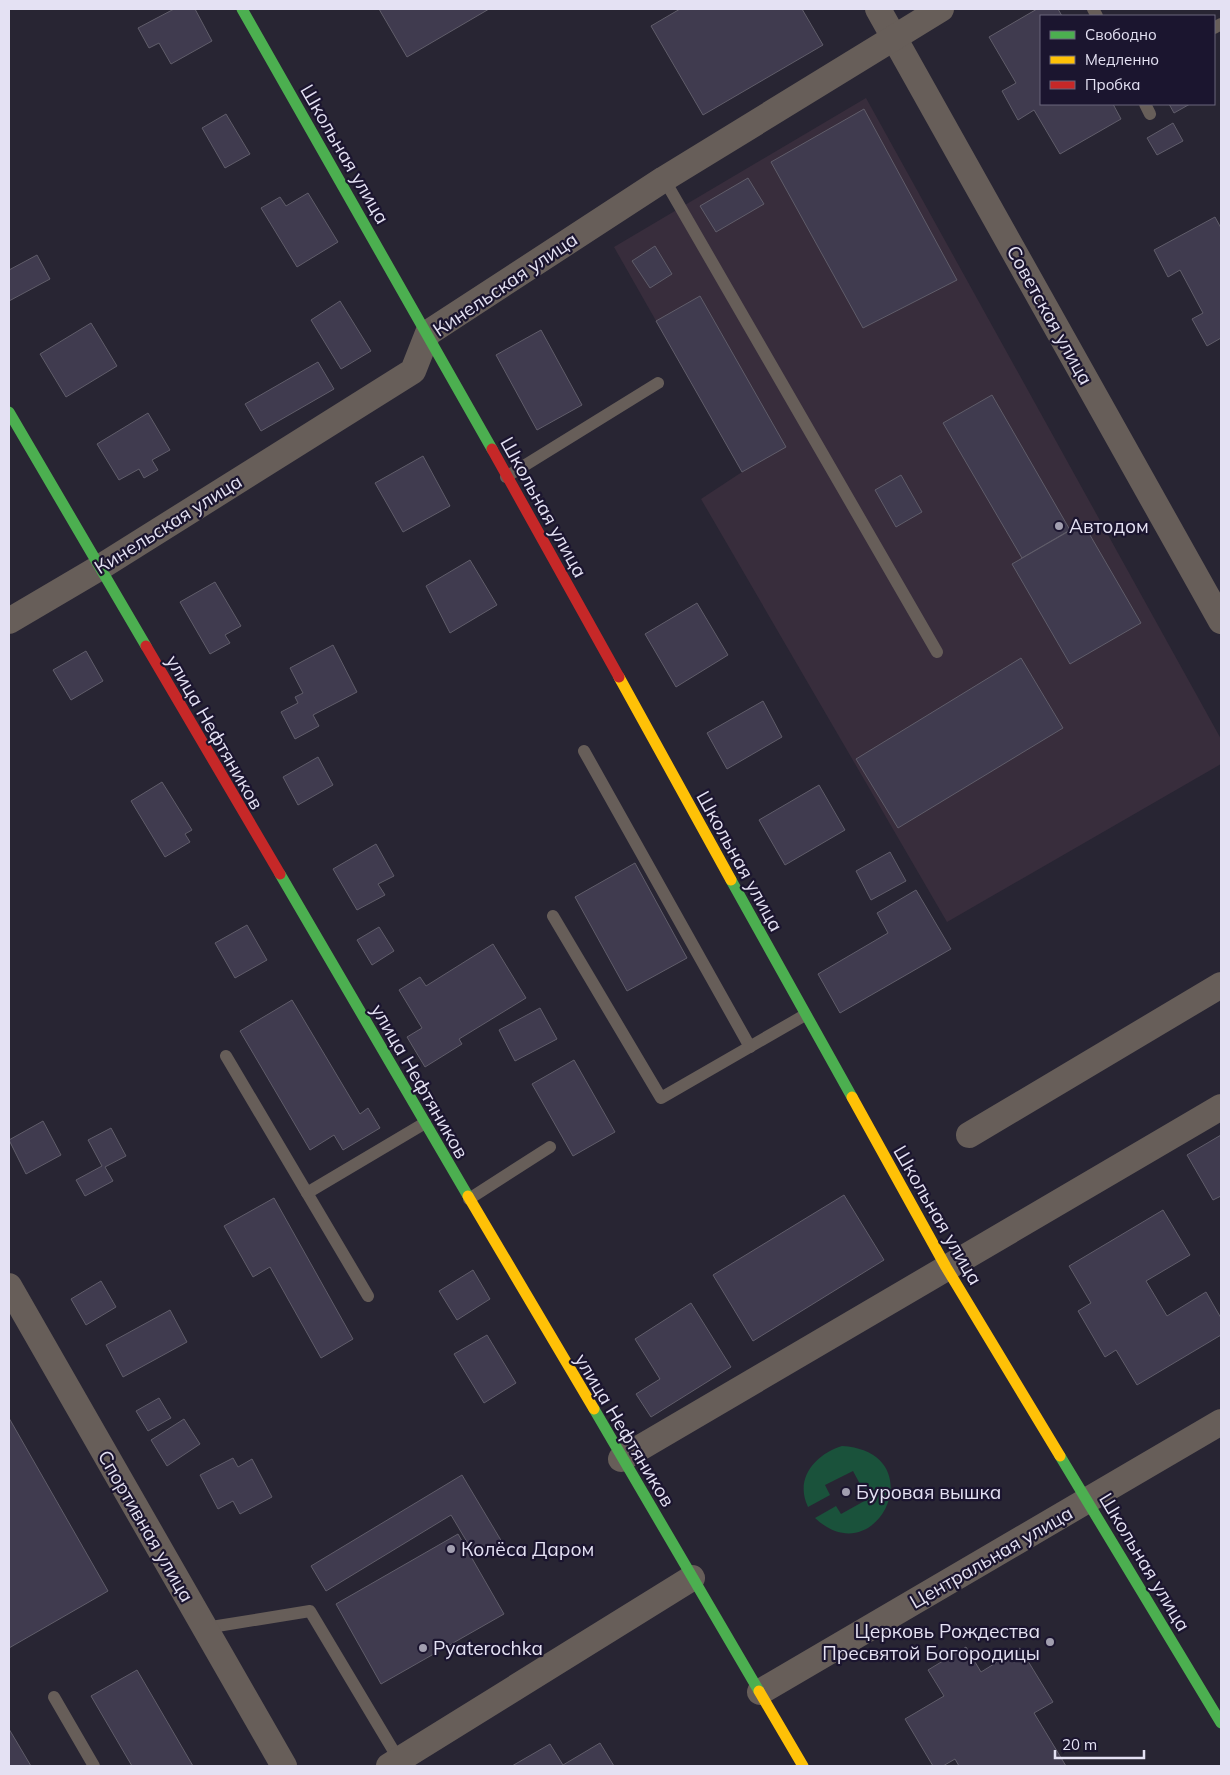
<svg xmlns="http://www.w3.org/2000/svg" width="1230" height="1775" font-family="Mulish,sans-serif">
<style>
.commercial{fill:#382d3c}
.green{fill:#1a523b}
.building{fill:#403b4f;stroke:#605d6a}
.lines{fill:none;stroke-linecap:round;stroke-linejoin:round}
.lane{stroke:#675e59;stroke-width:12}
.street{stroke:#675e59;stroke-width:26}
.fast{stroke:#4caf50;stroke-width:11}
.slow{stroke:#ffc107;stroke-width:11}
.jam{stroke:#c62828;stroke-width:11}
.poi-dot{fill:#a29fb0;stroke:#1b152f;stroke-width:2}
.labels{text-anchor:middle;stroke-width:4.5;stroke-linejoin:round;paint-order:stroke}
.street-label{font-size:19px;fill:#e4e1f3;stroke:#1b152f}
.poi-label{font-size:19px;fill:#e4e1f3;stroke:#1b152f;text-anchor:start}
</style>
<rect width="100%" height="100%" fill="#282533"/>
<path class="commercial" d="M866 98 1221 739V764L947 922 701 499 742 472 614 247Z"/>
<path class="green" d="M842 1446C935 1452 877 1576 815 1518L836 1506 841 1514 868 1499 853 1471 825 1485 830 1495 808 1507C794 1478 816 1454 842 1446Z"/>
<g class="building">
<path d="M174 9H195L212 41 171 64 159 43 149 48 138 28Z"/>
<path d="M379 9H489L407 57Z"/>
<path d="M680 9H802L823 45 703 115 651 26Z"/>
<path d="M1037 9H1058L1062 16H1041V104H1113L1121 119 1060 154 1034 110 1018 120 1002 91 1016 83 989 37Z"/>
<path d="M1169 104H1190L1174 113Z"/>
<path d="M864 109 957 280 863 328 771 162Z"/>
<path d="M226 114 250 154 225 168 202 128Z"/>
<path d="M1173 123 1183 141 1157 155 1147 138Z"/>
<path d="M748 178 764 204 716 232 700 206Z"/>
<path d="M308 193 338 242 297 267 261 208 280 197 286 206Z"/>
<path d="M1215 217 1221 228V338L1207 346 1192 319 1203 313 1180 270 1168 277 1154 250Z"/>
<path d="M655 246 672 274 650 288 632 261Z"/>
<path d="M37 255 50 279 9 301V270Z"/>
<path d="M700 296 786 447 742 472 656 321Z"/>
<path d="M340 301 371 351 341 369 311 320Z"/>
<path d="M91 323 117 366 66 397 40 354Z"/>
<path d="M541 330 582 405 537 430 496 355Z"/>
<path d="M318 362 334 389 261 431 245 404Z"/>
<path d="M992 395 1070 530 1022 558 943 423Z"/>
<path d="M148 413 170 450 152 460 158 470 144 478 139 469 119 480 97 444Z"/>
<path d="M423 456 450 506 403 532 375 483Z"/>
<path d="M901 475 922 512 896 527 875 490Z"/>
<path d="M1083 523 1141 623 1070 664 1012 564Z"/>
<path d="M470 560 497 605 450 633 426 586Z"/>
<path d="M215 582 241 626 225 635 230 643 210 654 180 602Z"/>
<path d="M697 603 728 655 676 687 645 634Z"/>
<path d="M333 645 357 692 313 715 319 726 295 739 281 712 298 703 295 697 303 693 290 668Z"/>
<path d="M86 651 103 681 71 700 53 670Z"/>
<path d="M1021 658 1063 728 898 828 856 759Z"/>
<path d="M763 701 782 737 727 769 707 733Z"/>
<path d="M318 757 333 785 298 805 283 777Z"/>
<path d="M162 782 192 830 185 834 190 842 165 857 131 801Z"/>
<path d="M819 785 845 830 785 865 759 820Z"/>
<path d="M376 844 394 876 378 884 385 895 357 910 333 869Z"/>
<path d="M890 852 906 881 871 900 856 871Z"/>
<path d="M635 863 687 958 627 991 575 897Z"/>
<path d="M916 890 951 949 840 1013 818 974 888 933 877 913Z"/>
<path d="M247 925 267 960 235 978 215 943Z"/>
<path d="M379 927 394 951 372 965 357 940Z"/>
<path d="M493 944 526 998 459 1039 462 1044 425 1067 407 1037 422 1028 399 990 420 977 426 986Z"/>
<path d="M292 1000 360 1114 368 1108 380 1128 343 1150 334 1135 310 1150 240 1031Z"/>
<path d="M540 1008 557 1039 515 1061 499 1030Z"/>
<path d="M574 1060 615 1132 573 1156 532 1084Z"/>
<path d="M43 1121 61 1155 26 1174 9 1140Z"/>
<path d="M111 1128 126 1156 105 1167 113 1181 85 1196 76 1180 102 1166 88 1140Z"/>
<path d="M1221 1135V1196L1213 1200 1187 1155Z"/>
<path d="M844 1195 884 1260 753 1341 713 1275Z"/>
<path d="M274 1198 353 1339 321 1358 270 1267 253 1277 224 1226Z"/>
<path d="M1163 1210 1190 1255 1146 1281 1167 1316 1206 1292 1221 1318V1335L1137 1385 1116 1350 1105 1357 1078 1311 1091 1303 1069 1266Z"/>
<path d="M473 1270 490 1299 457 1320 439 1291Z"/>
<path d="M101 1281 116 1307 86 1325 71 1299Z"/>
<path d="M691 1303 731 1367 651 1417 636 1394 660 1379 635 1339Z"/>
<path d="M170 1310 187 1342 123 1377 106 1345Z"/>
<path d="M487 1335 516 1383 484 1403 454 1354Z"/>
<path d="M159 1398 171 1418 148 1431 136 1411Z"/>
<path d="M9 1418 108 1591 9 1648Z"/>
<path d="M184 1419 200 1444 167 1466 151 1440Z"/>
<path d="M233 1458 238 1467 252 1459 272 1497 240 1514 233 1501 218 1509 200 1475Z"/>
<path d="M462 1475 502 1542 476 1557 451 1515 326 1591 311 1566Z"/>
<path d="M458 1534 504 1614 381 1684 336 1604Z"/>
<path d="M966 1647 981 1672 1020 1648 1053 1702 1034 1713 1066 1766H959L955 1759 943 1766H933L905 1719 944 1696 928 1670Z"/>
<path d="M137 1670 193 1766H132L91 1696Z"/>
<path d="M9 1729 31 1766H9Z"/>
<path d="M600 1743 614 1766H512L550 1744 563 1765Z"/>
</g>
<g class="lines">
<g class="lane">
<path d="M1093 9 1097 16"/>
<path d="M1214 28 1221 24"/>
<path d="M1145 104 1150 114"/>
<path d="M664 179 937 652"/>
<path d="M506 477 658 383"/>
<path d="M584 751 750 1047"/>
<path d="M553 916 661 1098 805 1015"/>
<path d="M226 1056 368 1296"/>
<path d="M307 1193 425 1123"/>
<path d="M469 1199 550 1147"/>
<path d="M205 1628 310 1611 399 1760"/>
<path d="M54 1697 94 1766"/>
</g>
<g class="street">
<path d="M878 9 1221 621"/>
<path d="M9 621 99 568 413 371 428 333 664 179 941 9"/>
<path d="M969 1135 1221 985"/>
<path d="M9 1286 284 1766"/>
<path d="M621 1459 1221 1107"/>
<path d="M760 1692 1221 1422"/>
<path d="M389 1766 692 1578"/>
</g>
<g class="fast">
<path d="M242 9 492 449"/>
<path d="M9 412 146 646"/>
<path d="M280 874 468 1196"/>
<path d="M731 880 852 1097"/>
<path d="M594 1409 759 1691"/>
<path d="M1060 1456 1221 1723"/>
</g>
<g class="slow">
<path d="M619 677 731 880"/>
<path d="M852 1097 946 1267 1060 1456"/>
<path d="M468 1196 594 1409"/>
<path d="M759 1691 803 1766"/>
</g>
<g class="jam">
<path d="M492 449 619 677"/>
<path d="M146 646 280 874"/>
</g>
</g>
<g class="poi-dot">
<circle cx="1059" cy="526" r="5"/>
<circle cx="846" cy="1492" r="5"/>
<circle cx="451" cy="1549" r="5"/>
<circle cx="1050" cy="1642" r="5"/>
<circle cx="423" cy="1648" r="5"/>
</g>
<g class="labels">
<g class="street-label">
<text transform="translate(345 154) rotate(60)" y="7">Школьная улица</text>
<text transform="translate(505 284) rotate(-34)" y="7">Кинельская улица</text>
<text transform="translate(1050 315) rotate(61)" y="7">Советская улица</text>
<text transform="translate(544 507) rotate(61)" y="7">Школьная улица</text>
<text transform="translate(168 524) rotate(-32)" y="7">Кинельская улица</text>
<text transform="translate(215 732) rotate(60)" y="7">улица Нефтяников</text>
<text transform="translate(740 861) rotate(61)" y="7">Школьная улица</text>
<text transform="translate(420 1081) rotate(60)" y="7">улица Нефтяников</text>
<text transform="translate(938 1215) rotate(60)" y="7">Школьная улица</text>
<text transform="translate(625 1430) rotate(59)" y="7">улица Нефтяников</text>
<text transform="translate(146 1526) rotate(60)" y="7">Спортивная улица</text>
<text transform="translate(991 1557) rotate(-30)" y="7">Центральная улица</text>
<text transform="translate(1145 1562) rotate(59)" y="7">Школьная улица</text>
</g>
<g class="poi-label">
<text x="1069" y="533">Автодом</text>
<text x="856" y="1499">Буровая вышка</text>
<text x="461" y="1556">Колёса Даром</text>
<text x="1040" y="1638" text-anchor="end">Церковь Рождества<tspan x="1040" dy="22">Пресвятой Богородицы</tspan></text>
<text x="433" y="1655">Pyaterochka</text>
</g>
</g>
<rect width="1230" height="1775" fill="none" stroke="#e4e1f3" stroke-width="20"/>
<rect x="1040" y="15" width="175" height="90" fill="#1b152f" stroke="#6b677d"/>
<rect x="1050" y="31" width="25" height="8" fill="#4caf50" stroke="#6b677d"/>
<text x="1085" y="40" font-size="15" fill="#e4e1f3">Свободно</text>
<rect x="1050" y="56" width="25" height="8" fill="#ffc107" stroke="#6b677d"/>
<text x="1085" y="65" font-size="15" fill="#e4e1f3">Медленно</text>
<rect x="1050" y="81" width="25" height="8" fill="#c62828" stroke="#6b677d"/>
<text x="1085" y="90" font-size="15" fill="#e4e1f3">Пробка</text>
<path d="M1055 1750v8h89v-8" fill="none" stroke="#e4e1f3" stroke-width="2.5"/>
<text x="1062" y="1750" font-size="15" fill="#e4e1f3" stroke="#1b152f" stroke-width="4" paint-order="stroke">20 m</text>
</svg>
